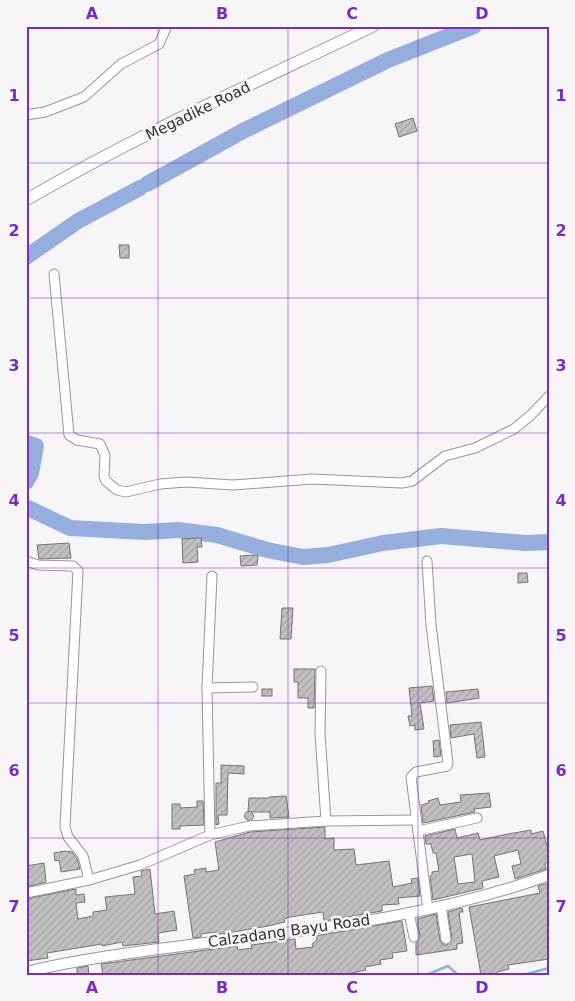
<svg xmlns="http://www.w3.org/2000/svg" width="575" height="1001" font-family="'DejaVu Sans',sans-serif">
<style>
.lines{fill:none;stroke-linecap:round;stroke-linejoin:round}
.stream{stroke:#95aede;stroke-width:2.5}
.river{stroke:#95aede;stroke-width:16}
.building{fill:url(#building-hatch);stroke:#767376;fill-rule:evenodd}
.minor-casing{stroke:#989598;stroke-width:11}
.tertiary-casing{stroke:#989598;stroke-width:12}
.secondary-casing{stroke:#989598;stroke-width:13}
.minor{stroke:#fff;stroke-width:9}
.tertiary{stroke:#fff;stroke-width:10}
.secondary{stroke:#fff;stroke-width:11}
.grid{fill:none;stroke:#7b2cbf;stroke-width:1;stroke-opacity:0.55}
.labels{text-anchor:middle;stroke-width:5;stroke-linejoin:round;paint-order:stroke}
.street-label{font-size:15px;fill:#313031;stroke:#f8f5f9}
.neatline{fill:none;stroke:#7b2cbf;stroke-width:2}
.grid-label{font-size:16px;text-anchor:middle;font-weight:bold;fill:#7b2cbf}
</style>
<defs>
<pattern id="building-hatch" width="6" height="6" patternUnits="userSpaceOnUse" patternTransform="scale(1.25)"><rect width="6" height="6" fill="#c2bfc2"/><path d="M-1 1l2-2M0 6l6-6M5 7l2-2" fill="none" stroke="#a7a4a7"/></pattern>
</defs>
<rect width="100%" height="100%" fill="#f8f5f9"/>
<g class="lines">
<g class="stream">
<path d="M426 975 448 966 458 975"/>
<path d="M523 975 549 968"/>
</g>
<g class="river">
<path d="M147 184 243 131 388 60 474 26"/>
<path d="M26 257 78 221 140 188"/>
<path d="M26 443 36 446 31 473 26 482"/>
<path d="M26 507 70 528 145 532 178 530 217 535 267 550 303 557 328 555 383 543 441 536 525 543 549 542"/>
</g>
</g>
<g class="building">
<path d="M413 118 417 131 399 137 395 124Z"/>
<path d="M119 245H129V258H120Z"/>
<path d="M201 538 202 547H197L198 562 183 563 182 539Z"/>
<path d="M69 543 71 558 39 559 37 545Z"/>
<path d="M254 555 258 556 257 565 241 566 240 556Z"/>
<path d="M518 573H527L528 582 518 583Z"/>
<path d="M282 608H293L291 639H280Z"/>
<path d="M294 669H315L314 708H308V698H298V682H294Z"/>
<path d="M432 686 434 701 420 703 424 729 415 730V725L410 726 408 716H412L409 688Z"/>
<rect x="262" y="689" width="10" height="7"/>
<path d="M478 689 479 698 447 703 446 692Z"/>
<path d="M481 722 485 757 477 758 474 734 451 738 450 725Z"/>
<path d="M439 740 441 756 434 757 433 741Z"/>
<path d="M221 765 244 766V774L228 773 227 815H218L219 824 216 825V783H221Z"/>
<path d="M489 793 491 807 474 809 475 812 423 823 421 805 429 803 428 801 438 798 440 805 461 802 460 795Z"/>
<path d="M286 796 289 817 270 818V812H248L249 798H269V797Z"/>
<path d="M197 801H203L204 825 180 826V829H172V804H180V808L197 807Z"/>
<circle cx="249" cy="816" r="4.5"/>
<path d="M325 827V839L334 838V850L354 849 356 865 389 861 393 887 412 883 411 879 418 878 420 896 398 898 399 904 382 905V911L370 913 324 921 323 912 290 917 284 919 285 922 268 926 215 935V932L201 934V937L193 938 184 876 195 874 194 870 206 868V872L219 870 215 842 250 832Z"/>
<path d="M455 829 457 838 478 833 480 840 508 834 531 830V834L543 831 547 846H549V862L545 863 546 869 515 879 512 866 521 864 518 850 494 856 499 877 482 881 483 888 433 900 430 876 432 875V872L439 871 436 853H433L431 844H426L425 836ZM472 854 475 882 458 884 454 857Z"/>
<path d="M65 851 72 852 77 859 80 869 61 872 59 860 55 861 54 853Z"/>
<path d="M44 863 46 882 26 887V866Z"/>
<path d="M150 869 155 914 174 911 177 930 158 933 159 942 123 946 122 942 102 946V944L47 953 48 958 26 961V899L76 889V895L84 894 85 902 76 903 78 919 93 916V912L107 910 105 897 135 894 133 877 142 876 141 871Z"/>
<path d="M549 883V959L508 965 509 969 497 972V975H481L469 907 540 893 538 886Z"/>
<path d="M462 908 463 912H459L463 943 457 944V949L416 955V943L420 936 417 919 436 914 440 940 443 945H447L452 939 448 912Z"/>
<path d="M402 921 407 951 392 953 393 958 380 960 381 964 365 967 366 970 343 975H333L332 973 321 975H103L101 964 237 946 238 950 252 948 251 945 295 939 296 949 313 947 312 944 317 940 316 936Z"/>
<path d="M88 966 89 975H77V968Z"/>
</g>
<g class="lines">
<defs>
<g id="minor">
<path d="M26 115 45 112 84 97 121 64 159 44 167 26"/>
<path d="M54 274 69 435 77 440 100 444 105 455 104 476 106 481 117 490 126 492 160 484 186 482 233 485 312 479 402 483 412 481 445 456 475 448 514 429 531 415 549 396"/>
<path d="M26 561 38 565 73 566 78 571 65 827 68 837 83 856 89 880"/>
<path d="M427 561 431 625 448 763 447 766 416 772 411 777 428 910"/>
<path d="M321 671 320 734 326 821"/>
<path d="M207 688 253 687"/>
<path d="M418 831 477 818"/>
<path d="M210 835 207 688 212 576"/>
<path d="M26 893 89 880 140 865 210 835 249 826 326 821 415 820"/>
<path d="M441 906 446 939"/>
<path d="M409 913 414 937"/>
</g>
<path id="tertiary" d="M26 972C80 959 135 952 190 945 310 930 434 917 549 875"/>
<path id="secondary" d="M26 200C137 135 257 82 373 26"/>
</defs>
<use href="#minor" class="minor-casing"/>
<use href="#tertiary" class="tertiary-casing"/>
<use href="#secondary" class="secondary-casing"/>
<use href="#minor" class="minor"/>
<use href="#tertiary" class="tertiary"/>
<use href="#secondary" class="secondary"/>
</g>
<path class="grid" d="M158 26V975M288 26V975M418 26V975M26 163H549M26 298H549M26 433H549M26 568H549M26 703H549M26 838H549"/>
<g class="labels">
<g class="street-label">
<text transform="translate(198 111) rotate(-26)" y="5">Megadike Road</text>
<text transform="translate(289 931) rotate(-8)" y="5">Calzadang Bayu Road</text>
</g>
</g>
<rect width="575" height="1001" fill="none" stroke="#f8f5f9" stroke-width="55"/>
<rect x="28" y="28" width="520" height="946" class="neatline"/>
<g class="grid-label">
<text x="92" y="19">A</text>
<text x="222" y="19">B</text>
<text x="352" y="19">C</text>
<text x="482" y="19">D</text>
<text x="14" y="101">1</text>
<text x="561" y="101">1</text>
<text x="14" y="236">2</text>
<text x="561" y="236">2</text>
<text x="14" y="371">3</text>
<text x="561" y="371">3</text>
<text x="14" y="506">4</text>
<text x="561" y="506">4</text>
<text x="14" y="641">5</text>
<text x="561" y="641">5</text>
<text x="14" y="776">6</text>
<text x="561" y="776">6</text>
<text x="14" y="912">7</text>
<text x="561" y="912">7</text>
<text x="92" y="993">A</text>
<text x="222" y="993">B</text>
<text x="352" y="993">C</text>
<text x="482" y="993">D</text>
</g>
</svg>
